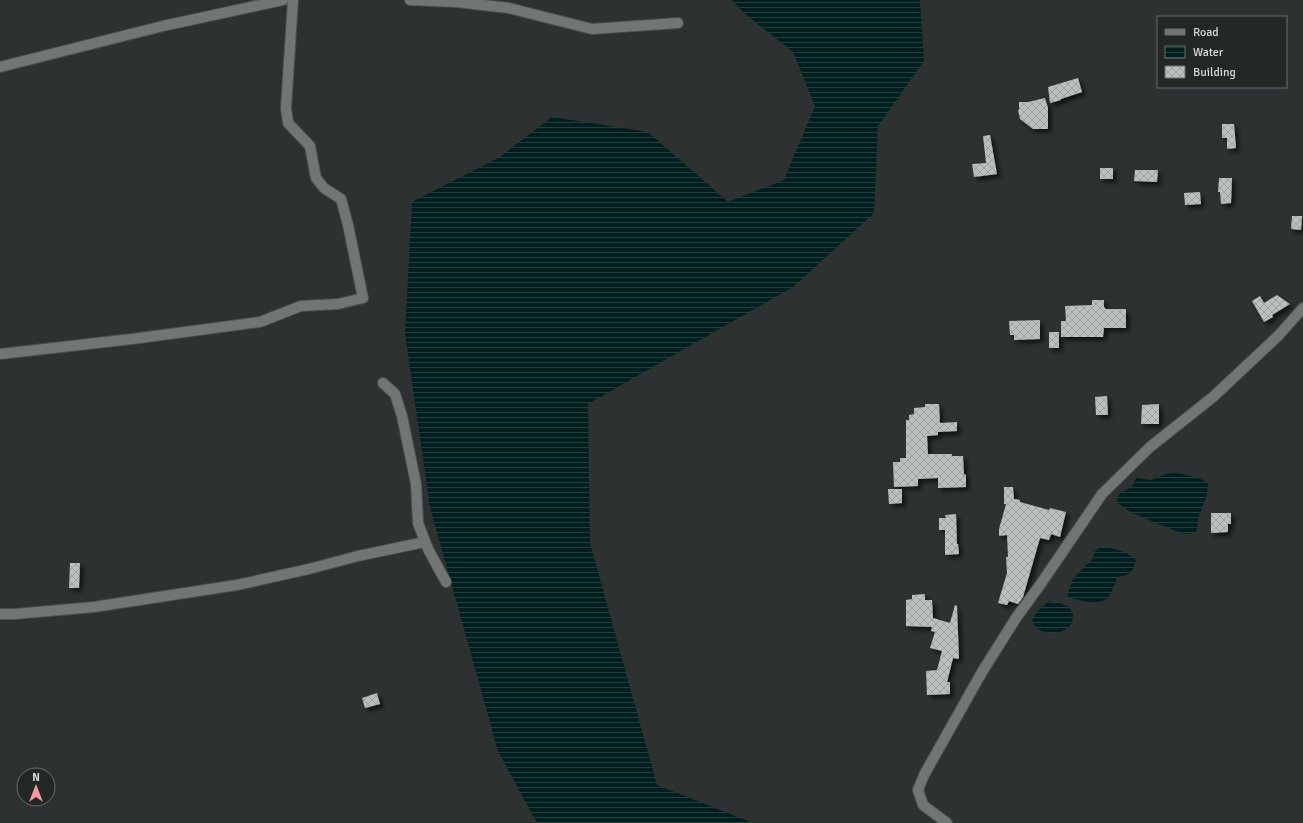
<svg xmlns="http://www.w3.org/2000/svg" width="1303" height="823" font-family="Signika,sans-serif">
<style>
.water{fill:url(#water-rules)}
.building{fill:url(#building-cross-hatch);filter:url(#shadow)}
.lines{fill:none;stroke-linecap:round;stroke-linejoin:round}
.minor-casing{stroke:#4b4f4f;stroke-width:12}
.minor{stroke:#707675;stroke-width:10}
</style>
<defs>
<pattern id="water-rules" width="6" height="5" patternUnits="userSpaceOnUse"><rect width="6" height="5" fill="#001f1e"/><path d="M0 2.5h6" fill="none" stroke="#243f3e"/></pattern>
<pattern id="building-cross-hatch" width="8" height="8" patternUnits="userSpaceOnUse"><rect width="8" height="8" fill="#bac0c0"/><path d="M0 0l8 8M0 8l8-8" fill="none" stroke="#9ca0a0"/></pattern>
<filter id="shadow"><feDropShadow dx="3.5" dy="3.5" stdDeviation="2" flood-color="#0009"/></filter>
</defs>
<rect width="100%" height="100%" fill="#2d3131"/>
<g class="water">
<path d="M732 0H920L924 61 878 126 874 213 793 287 588 404 590 543 657 785 753 823H537L498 751 430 507 405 334 412 202 500 157 552 117 648 132 728 202 784 180 815 106 793 52 745 14Z"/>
<path d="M1174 473C1185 474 1199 477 1208 483L1207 495 1199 515 1196 533 1183 534 1130 512 1118 503 1117 498 1120 493 1132 487 1136 478 1151 480 1166 474Z"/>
<path d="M1101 547C1114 548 1126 551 1136 560 1132 574 1131 575 1117 577 1115 584 1112 594 1106 599 1098 606 1075 600 1067 596L1072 581 1077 574 1092 560 1095 551Z"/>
<path d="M1049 601 1059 603 1069 607C1071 610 1073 613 1073 616 1074 634 1042 641 1032 621L1036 613Z"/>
</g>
<g class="building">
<path d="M1078 78 1082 92 1061 99V100L1050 103 1048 87Z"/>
<path d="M1045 98 1048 108V129H1033L1020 119 1018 110H1019V102H1028Z"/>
<path d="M1222 124H1234L1236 148 1227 149V138H1222Z"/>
<path d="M990 135 997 174 974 177 972 164 986 163 983 136Z"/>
<rect x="1100" y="168" width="13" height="11"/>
<path d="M1135 170H1158L1157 182 1134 181Z"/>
<path d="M1219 178H1232L1231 203 1221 204 1220 192H1218Z"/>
<path d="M1200 192 1201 204 1185 205 1184 193Z"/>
<path d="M1292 216H1302L1301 230 1291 229Z"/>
<path d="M1277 295 1290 304 1272 315 1273 317 1264 322 1252 301 1260 296 1264 303Z"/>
<path d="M1092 300H1104V307L1106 309H1126V328H1104L1103 337H1061V321H1066L1065 306 1092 305Z"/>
<path d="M1040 320V339L1014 340V335H1010L1009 321Z"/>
<rect x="1049" y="332" width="10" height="16"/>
<path d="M1107 396 1108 415H1096L1095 397Z"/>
<path d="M925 404H939L940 423 957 422V431L938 432V435L927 436 928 454H952V456H963L964 475 966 474V487L938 488V478L918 479V486L894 487 893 462H900V458H906V420H909V415L914 414V408L925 407Z"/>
<path d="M1159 404V424H1141L1142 405Z"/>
<path d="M1004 487H1013L1014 499 1020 500V502L1049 510 1050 508 1066 512 1060 537 1051 534 1049 540 1040 538 1023 597 1018 604 1009 601 1007 605 998 603 1007 573 1006 557H1008L1007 535 999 536V529L1006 504H1004Z"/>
<path d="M888 489H902V503L889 504Z"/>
<path d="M1211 513H1231V524H1228V532L1211 533Z"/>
<path d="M956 514 957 544H958L959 554 945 555V530H939V518H946L945 515Z"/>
<path d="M70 563H80L79 588H69Z"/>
<path d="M925 594V600H932L933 618 950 623 955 605 957 606 959 659 953 658 947 682H950V694L927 695 926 671 937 670 942 651 930 648 935 632 931 631 932 627 906 626V600L912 599V595Z"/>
<path d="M377 693 380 704 365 708 362 698Z"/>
</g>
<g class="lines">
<defs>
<g id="minor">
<path d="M410 0 456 2 509 8 592 29 678 23"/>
<path d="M0 67 163 26 283 0"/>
<path d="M0 354 132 339 260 322 301 306 338 304 363 298 348 225 341 199 324 188 316 178 310 146 288 123 286 108 293 0"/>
<path d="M383 383 395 394 402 416 416 484 418 523 428 549 446 582"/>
<path d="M0 614H15L94 607 237 585 309 569 358 556 425 542"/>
<path d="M947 823 923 805 918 790 924 775 982 672 1016 618 1040 585 1102 494 1150 447 1213 397 1278 336 1303 308"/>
</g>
</defs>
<use href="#minor" class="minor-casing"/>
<use href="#minor" class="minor"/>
</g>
<rect x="1157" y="16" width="130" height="72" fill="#232827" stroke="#6b6f6f"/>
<rect x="1165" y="29" width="20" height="6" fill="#707675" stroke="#6b6f6f"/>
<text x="1193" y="36" font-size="12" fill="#d7dada">Road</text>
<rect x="1165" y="46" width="20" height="12" fill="url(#water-rules)" stroke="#6b6f6f"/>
<text x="1193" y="56" font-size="12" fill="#d7dada">Water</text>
<rect x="1165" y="66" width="20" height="12" fill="url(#building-cross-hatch)" stroke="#6b6f6f"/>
<text x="1193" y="76" font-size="12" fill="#d7dada">Building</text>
<g transform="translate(36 787)"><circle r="19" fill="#232827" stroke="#6b6f6f"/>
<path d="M0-3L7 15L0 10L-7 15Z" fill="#f49aa6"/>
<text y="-6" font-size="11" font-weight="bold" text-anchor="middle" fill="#d7dada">N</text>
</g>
</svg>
